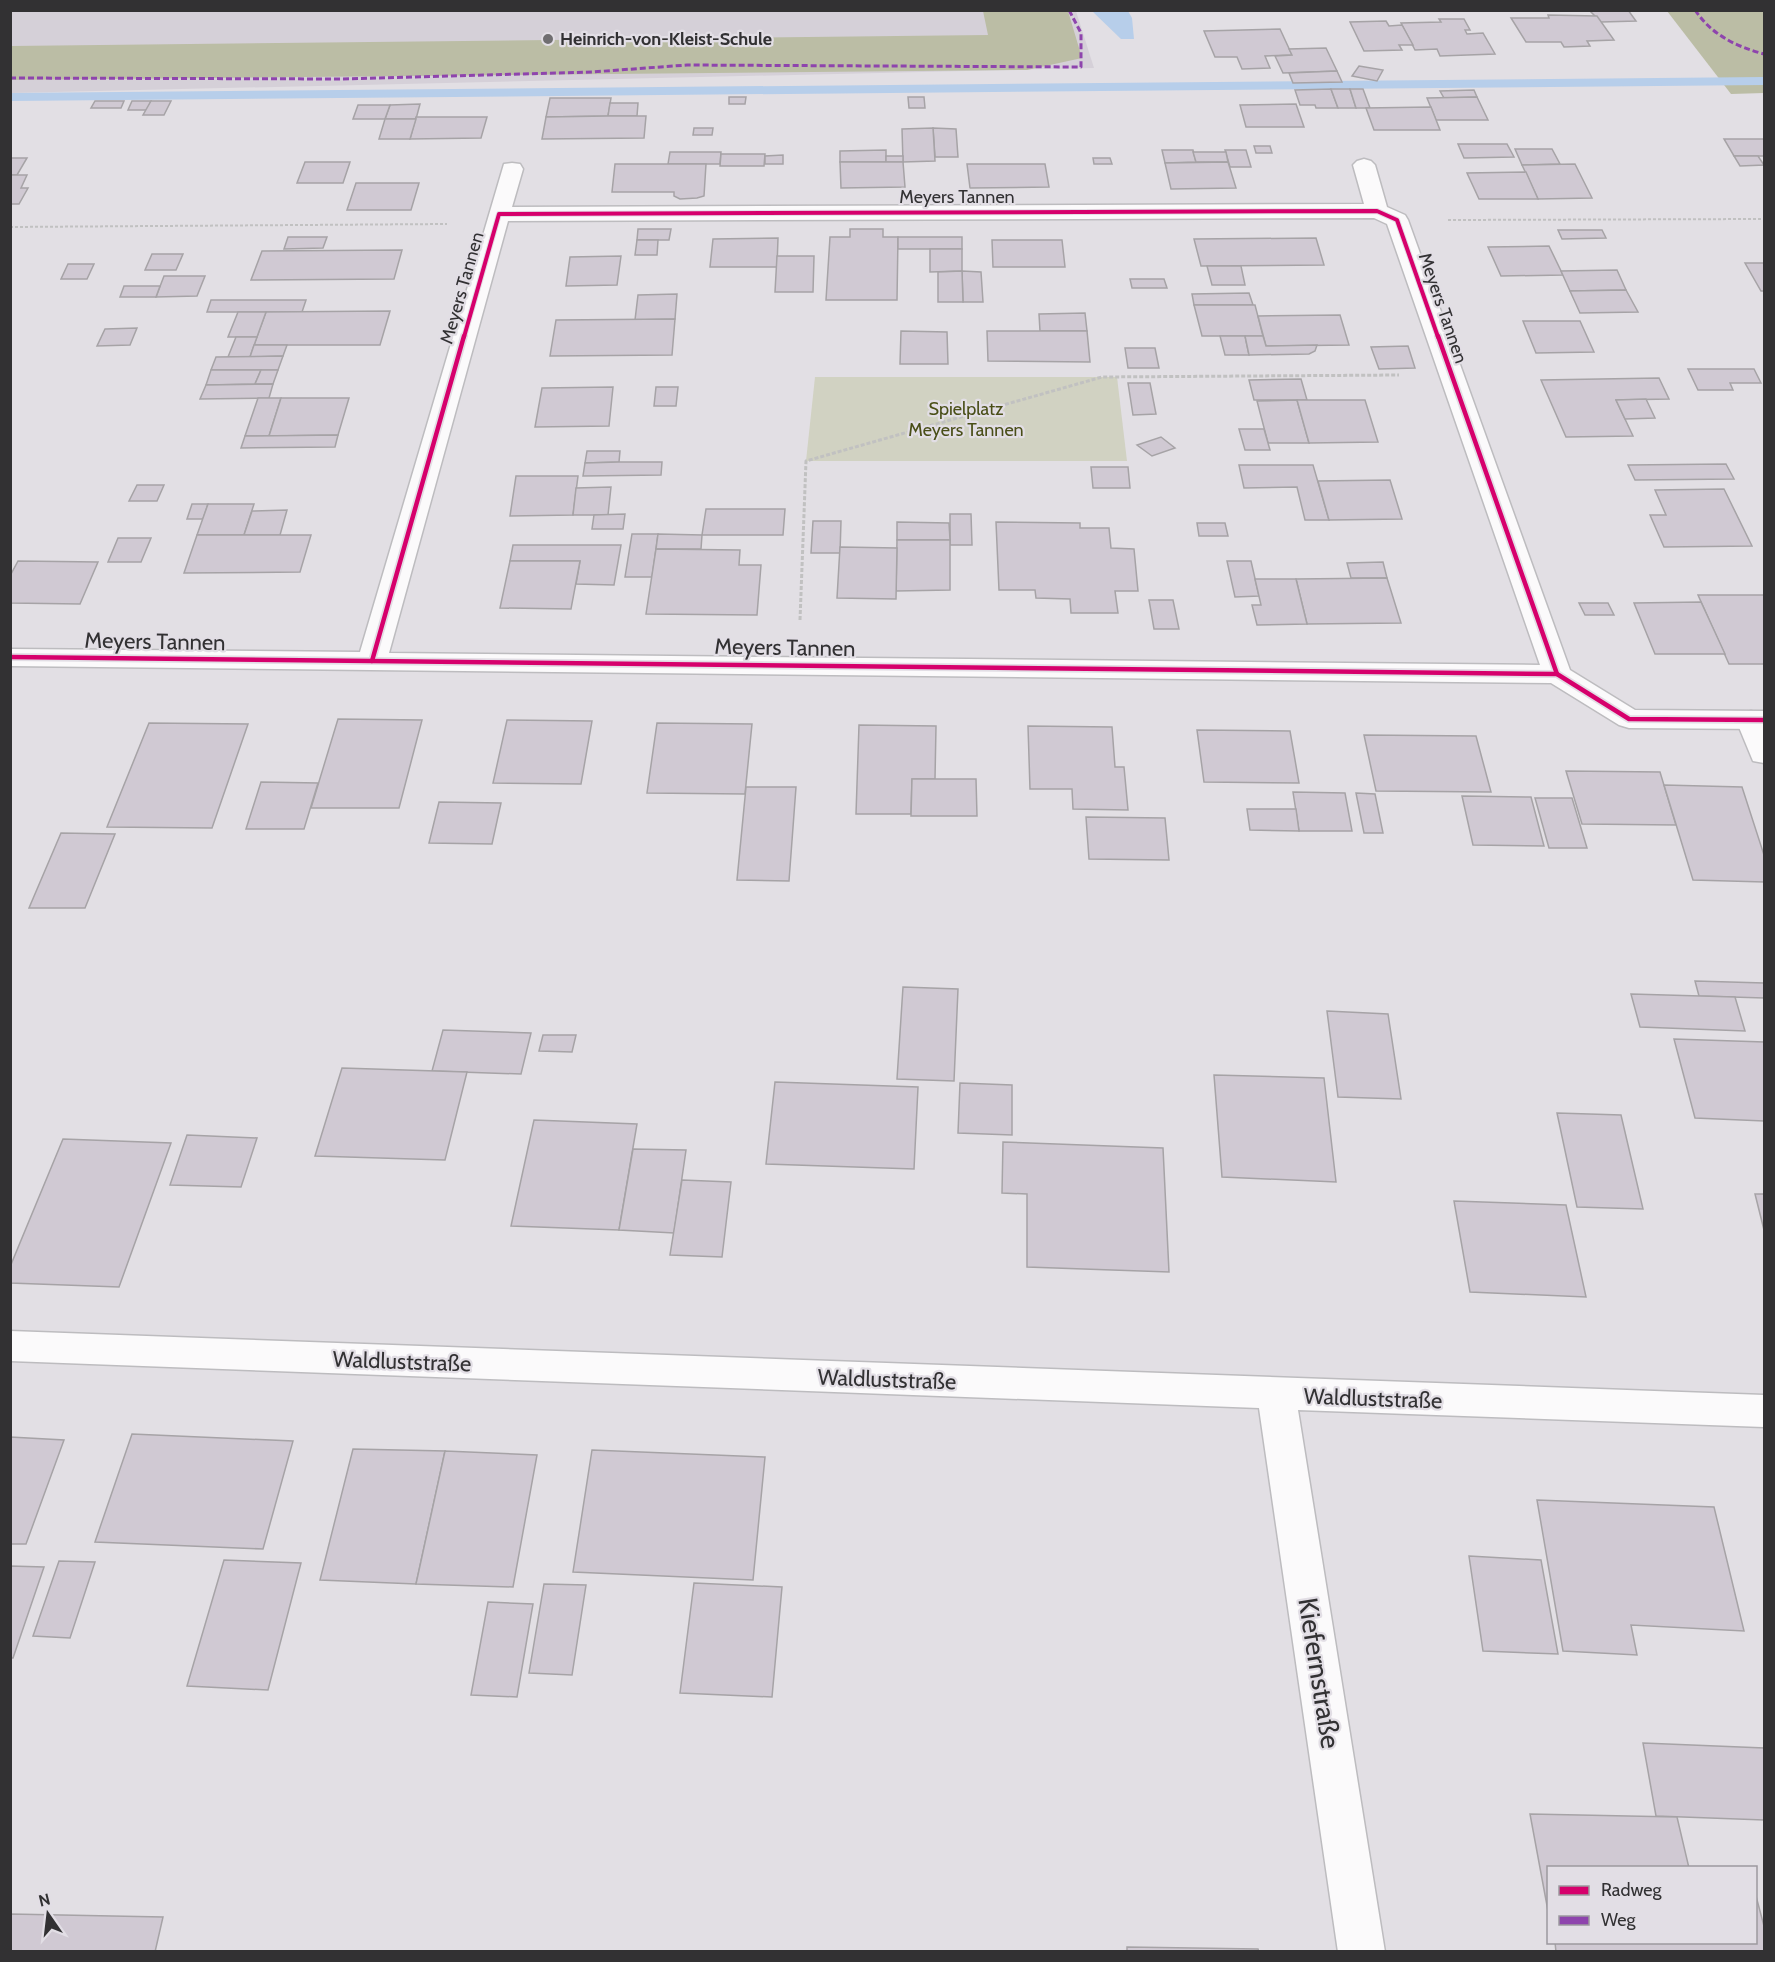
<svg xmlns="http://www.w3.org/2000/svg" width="1775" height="1962" font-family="Cabin,sans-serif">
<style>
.built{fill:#d5d0d8}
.green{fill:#d1d2c2}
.forest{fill:#bbbda5}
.water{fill:#b7ceea}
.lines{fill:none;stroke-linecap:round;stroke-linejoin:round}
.stream{fill:#b7ceea;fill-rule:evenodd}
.building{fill:#d0c9d3;stroke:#a6a3a6;stroke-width:1.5}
.lane-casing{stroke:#bdbcbf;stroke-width:3}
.street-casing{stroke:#bdbcbf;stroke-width:3}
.path-far1{stroke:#c1c1c1;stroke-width:2;stroke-dasharray:3 2;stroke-linecap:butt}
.path{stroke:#c1c1c1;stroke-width:3;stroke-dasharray:4 2;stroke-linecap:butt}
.lane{fill:#fbfafb;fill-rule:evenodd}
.street{fill:#fbfafb;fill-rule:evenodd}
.quiet{stroke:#8e44ad;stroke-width:3;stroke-dasharray:6 3;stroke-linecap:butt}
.cycleway-far1-casing{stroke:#e2dee5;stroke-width:6}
.cycleway-casing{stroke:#e2dee5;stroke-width:8}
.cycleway-far1{stroke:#d6006c;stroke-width:4}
.cycleway{stroke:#d6006c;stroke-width:4.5}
.poi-dot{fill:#706e71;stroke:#e2dee5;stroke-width:2}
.labels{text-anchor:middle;stroke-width:4.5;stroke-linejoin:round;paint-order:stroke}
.far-poi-label{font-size:18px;font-weight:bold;fill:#323133;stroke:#e2dee5;text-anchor:start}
.far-street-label{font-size:18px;fill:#323133;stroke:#e2dee5}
.far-park-label{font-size:18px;fill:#494e17;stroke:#e2dee5}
.street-label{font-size:22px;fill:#323133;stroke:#e2dee5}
.near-street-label{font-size:27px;fill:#323133;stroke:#e2dee5}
</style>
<rect width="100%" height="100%" fill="#e2dfe4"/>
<path class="built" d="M10 11H1076L1094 68 11 93Z"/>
<path class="green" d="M815 377H1117L1127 461H806Z"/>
<g class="forest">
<path d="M1068 11 1082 58 1027 70 11 80V46L988 35 983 11Z"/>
<path d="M1667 11H1764V93L1731 94Z"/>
</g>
<path class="water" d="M1092 11H1128L1132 18 1134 39H1121Z"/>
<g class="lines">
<path class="stream" d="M1764 77V85L10 101V93Z"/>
</g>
<g class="building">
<path d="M1589 10H1628L1636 21 1601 22Z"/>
<path d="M1548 15 1597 16 1614 40 1587 41 1590 46 1564 47 1561 42H1526L1511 18H1549Z"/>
<path d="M1439 19H1464L1470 30H1465L1467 34 1483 33 1495 54 1440 56 1437 49 1415 50 1401 23 1441 22Z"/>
<path d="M1386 21 1389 26 1402 25 1413 45H1399L1402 50 1364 51 1350 22Z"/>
<path d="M1280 29 1292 55 1265 56 1270 68 1242 69 1237 57H1215L1204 31Z"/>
<path d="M1326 48 1337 71 1283 73 1275 56 1292 55 1289 49Z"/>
<path d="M1359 66 1383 70 1377 81 1352 76Z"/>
<path d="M1337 71 1342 82 1293 83 1289 73Z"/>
<path d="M1331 89 1338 108H1316L1315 105H1300L1295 90Z"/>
<path d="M1331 89H1350L1356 108H1338Z"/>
<path d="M1350 89H1363L1370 108H1356Z"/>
<path d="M1474 90 1477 97 1444 98 1440 91Z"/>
<path d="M729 97H746L745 104H729Z"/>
<path d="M908 97H924L925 108H909Z"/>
<path d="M1477 97 1488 120H1436L1427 98Z"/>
<path d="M550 98H611L608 116 546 117Z"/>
<path d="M95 101H124L121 108H91Z"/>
<path d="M132 101H151L147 110H128Z"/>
<path d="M151 101H171L164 115H143Z"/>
<path d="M610 103H638L637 116H608Z"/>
<path d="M420 104 416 119H385L390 105Z"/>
<path d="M1296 104 1304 127H1246L1240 105Z"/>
<path d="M358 105H390L385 119H353Z"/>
<path d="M1431 107 1440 130H1374L1366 108Z"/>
<path d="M608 116H646L644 138 542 139 546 117Z"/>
<path d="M416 117H487L481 138 410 139Z"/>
<path d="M385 119H416L410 139H379Z"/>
<path d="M694 128H713L712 135H693Z"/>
<path d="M933 128 956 129 958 157H935Z"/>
<path d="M933 128 935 161 903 162 902 129Z"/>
<path d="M1724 139H1764V156H1734Z"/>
<path d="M1458 144H1507L1514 157 1464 158Z"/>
<path d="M1254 146H1270L1272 153H1256Z"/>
<path d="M1515 149H1552L1560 164 1522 165Z"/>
<path d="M886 150V162H840V151Z"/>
<path d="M1162 150H1193L1196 162 1165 163Z"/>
<path d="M1225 150H1246L1251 167H1230Z"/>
<path d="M670 152H721L720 164H668Z"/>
<path d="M1193 152H1226L1228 162H1196Z"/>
<path d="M721 154H765L764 166H720Z"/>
<path d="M783 155V164H765V156Z"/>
<rect x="886" y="156" width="17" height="6"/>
<path d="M1734 156H1758L1764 165 1740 166Z"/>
<path d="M10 158H27L17 175H10Z"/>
<path d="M1093 158H1110L1112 164H1094Z"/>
<path d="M305 162H350L343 183H297Z"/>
<path d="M840 162H903L905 187 841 188Z"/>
<path d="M1228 162 1236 188 1171 189 1165 163Z"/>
<path d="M615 164H706L704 196 697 198 680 199 674 196V192H612Z"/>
<path d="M967 164H1045L1049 187 970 188Z"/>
<path d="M1575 164 1592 198 1538 199 1522 165Z"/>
<path d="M1526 172 1538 199H1479L1467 173Z"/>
<path d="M10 175H27L21 188H28L19 204H10Z"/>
<path d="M356 183H419L411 210H347Z"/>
<path d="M638 229H671L669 240H637Z"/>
<path d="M850 229H883V237H898L897 300H826L830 237H850Z"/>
<path d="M1558 230H1602L1606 238 1562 239Z"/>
<path d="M288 237H327L323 248 284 249Z"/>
<rect x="898" y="237" width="64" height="12"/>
<path d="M778 238 777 267H710L713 239Z"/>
<path d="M1316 238 1324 265 1201 266 1194 239Z"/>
<path d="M637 240H658L657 255H635Z"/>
<path d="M992 240H1062L1065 267H993Z"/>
<path d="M1549 246 1563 275 1501 276 1488 247Z"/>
<path d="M930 249H962V271L930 272Z"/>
<path d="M402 250 394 279 251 280 262 251Z"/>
<path d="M152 254H183L176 270H145Z"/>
<path d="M621 256 617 285 566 286 570 257Z"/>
<path d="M777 256H814L813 292H775Z"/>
<path d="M1745 263H1764V291H1761Z"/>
<path d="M68 264H94L87 279H61Z"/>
<path d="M1207 266H1241L1245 285H1212Z"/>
<path d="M1617 270 1626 290 1570 291 1561 271Z"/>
<path d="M962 271 981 272 983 302H963Z"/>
<path d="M962 271 963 302H938V272Z"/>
<path d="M164 276H205L197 296 156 297Z"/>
<path d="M1130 279H1164L1167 288H1132Z"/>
<path d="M124 286H160L156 297H120Z"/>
<path d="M1626 290 1638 312 1580 313 1570 291Z"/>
<path d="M1249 293 1253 305H1194L1192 294Z"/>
<path d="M677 294 675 319 635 320 638 295Z"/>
<path d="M211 300H306L302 312H207Z"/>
<path d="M1194 305H1255L1263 336H1202Z"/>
<path d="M390 311 380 345H254L266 312Z"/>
<path d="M238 312H266L257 337H228Z"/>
<path d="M1085 313 1087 331H1040L1039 314Z"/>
<path d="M1340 315 1349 345 1266 346 1258 316Z"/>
<path d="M675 319 672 355 550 356 556 320Z"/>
<path d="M1523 321H1580L1594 352 1536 353Z"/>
<path d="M137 328 130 345 97 346 105 329Z"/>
<path d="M901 331 947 332 948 364H900Z"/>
<path d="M987 331H1087L1090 362 988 361Z"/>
<path d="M1220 336H1245L1249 355H1225Z"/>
<path d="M1245 336H1263L1266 346 1317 345 1315 351 1309 354 1249 355Z"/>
<path d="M236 337H257L250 357H228Z"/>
<path d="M254 345H287L283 356 250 357Z"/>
<path d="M1408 346 1415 368 1379 369 1371 347Z"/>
<path d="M1125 348H1155L1159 368H1128Z"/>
<path d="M283 356 278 370H211L216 357Z"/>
<path d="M1688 369H1754L1761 383H1730L1733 390H1698Z"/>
<path d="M211 370H261L255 384 206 385Z"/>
<path d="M261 370H278L273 384H255Z"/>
<path d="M1659 378 1669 399 1616 400 1633 436 1566 437 1541 380Z"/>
<path d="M1301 379 1307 400H1254L1249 380Z"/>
<path d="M1128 383H1150L1156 414 1133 415Z"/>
<path d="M273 384 269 398 200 399 206 385Z"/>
<path d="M613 387 609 426 535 427 542 388Z"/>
<path d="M656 387H678L676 406H654Z"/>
<path d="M258 398H281L269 436H245Z"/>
<path d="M281 398H349L338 435 269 436Z"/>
<path d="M1646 399 1655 418 1625 419 1616 400Z"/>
<path d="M1297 400 1309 443H1268L1257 401Z"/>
<path d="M1297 400H1365L1378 442 1309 443Z"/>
<path d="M1239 429H1264L1270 450H1245Z"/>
<path d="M338 435 335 447 241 448 245 436Z"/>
<path d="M1161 437 1175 448 1152 456 1137 445Z"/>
<path d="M587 451H620L619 462 585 463Z"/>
<path d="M619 462H662L661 475 583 476 585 463Z"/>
<path d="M1726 464 1734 479 1635 480 1628 465Z"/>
<path d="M1239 465H1313L1329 520H1305L1297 487 1244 488Z"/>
<path d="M1091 467H1128L1130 488H1093Z"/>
<path d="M516 476H578L573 515 510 516Z"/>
<path d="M1390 480 1402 519 1329 520 1318 481Z"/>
<path d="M137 485H164L157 501H129Z"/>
<path d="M611 487 608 515H573L576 488Z"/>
<path d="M1724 489 1752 546 1664 547 1650 515H1666L1655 490Z"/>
<path d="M192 504H208L203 519H187Z"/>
<path d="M208 504H254L244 535H197Z"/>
<path d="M706 509H785L783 535H702Z"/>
<path d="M287 510 280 535H244L252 511Z"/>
<path d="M625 514 623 529H592L594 515Z"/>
<path d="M950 514H971L972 545H950Z"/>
<path d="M813 521H841L840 553H811Z"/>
<path d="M897 522 949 523 950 540H897Z"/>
<path d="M996 522 1080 523V528H1109L1111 548 1134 549 1138 591H1115L1118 613H1071L1070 599 1036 598 1035 590H999Z"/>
<path d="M1197 523H1225L1228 536H1199Z"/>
<path d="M632 534H658L652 577H625Z"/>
<path d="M658 534 702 535 701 549H656Z"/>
<path d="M197 535H311L300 572 184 573Z"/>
<path d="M118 538H151L141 562H108Z"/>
<path d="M897 540H950V590L896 591Z"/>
<path d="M513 545H621L614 585 576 584 580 561H510Z"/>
<path d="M840 547 897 548 896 599 837 598Z"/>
<path d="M656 549 740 550 739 565H761L757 615 646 614Z"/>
<path d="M18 561 98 562 80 604 10 603V576Z"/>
<path d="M510 561H580L571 609 500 608Z"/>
<path d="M1227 561H1251L1259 596 1235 597Z"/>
<path d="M1383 562 1387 578H1351L1347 563Z"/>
<path d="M1387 578 1401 623 1307 624 1296 579Z"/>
<path d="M1255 579H1296L1307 624 1257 625 1252 605H1261Z"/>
<path d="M1698 595H1764V664H1729Z"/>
<path d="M1149 600H1173L1179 629H1154Z"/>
<path d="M1701 602 1725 654H1655L1634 603Z"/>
<path d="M1579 603H1608L1614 615H1585Z"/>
<path d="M338 719 422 720 399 808H311Z"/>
<path d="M507 720 592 721 581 784 493 783Z"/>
<path d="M149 723 248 724 212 828 107 827Z"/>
<path d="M657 723 752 724 745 794 647 793Z"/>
<path d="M859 725 936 726 935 779H912L911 814H856Z"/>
<path d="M1028 726 1112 727 1115 767H1124L1128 810 1073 809 1072 789H1030Z"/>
<path d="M1197 730 1290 731 1299 783 1204 782Z"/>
<path d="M1364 735 1476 736 1491 792 1376 791Z"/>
<path d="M1566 771 1660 772 1676 825 1582 824Z"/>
<path d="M912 779H976L977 816H911Z"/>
<path d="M261 782 318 783 304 829H246Z"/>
<path d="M1664 785 1742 787 1764 855V882L1693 880Z"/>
<path d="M746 787H796L789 881 737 880Z"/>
<path d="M1293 792 1345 793 1352 831H1299Z"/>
<path d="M1356 793 1375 794 1383 833H1364Z"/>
<path d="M1462 796 1531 797 1544 846 1473 845Z"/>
<path d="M1535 798H1572L1587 848H1549Z"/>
<path d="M439 802 501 803 492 844 429 843Z"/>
<path d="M1247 809H1296L1299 831 1250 830Z"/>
<path d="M1086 817 1165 818 1169 860 1089 859Z"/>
<path d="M61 833 115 834 85 908H29Z"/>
<path d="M1695 981 1764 983V998L1699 996Z"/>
<path d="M903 987 958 989 954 1081 897 1079Z"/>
<path d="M1631 994 1735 997 1745 1031 1640 1027Z"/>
<path d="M1327 1011 1388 1014 1401 1099 1338 1097Z"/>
<path d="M443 1030 531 1033 521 1074 432 1071Z"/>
<path d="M543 1035H576L572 1052 539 1051Z"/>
<path d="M1674 1039 1764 1042V1121L1695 1118Z"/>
<path d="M342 1068 467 1072 445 1160 315 1156Z"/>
<path d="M1214 1075 1324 1078 1336 1182 1222 1177Z"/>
<path d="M775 1082 918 1087 914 1169 766 1164Z"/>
<path d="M960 1083 1012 1085V1135L958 1133Z"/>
<path d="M1557 1113 1621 1115 1643 1209 1577 1207Z"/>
<path d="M534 1120 637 1124 619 1230 511 1226Z"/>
<path d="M187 1135 257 1138 241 1187 170 1185Z"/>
<path d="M63 1139 171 1143 119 1287 10 1283V1267Z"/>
<path d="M1003 1142 1163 1148 1169 1272 1027 1267V1194L1002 1193Z"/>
<path d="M633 1149 686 1150 674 1233 619 1230Z"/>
<path d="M682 1180 731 1182 722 1257 670 1255Z"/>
<path d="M1755 1194H1764V1230Z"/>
<path d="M1454 1201 1566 1205 1586 1297 1470 1292Z"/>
<path d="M132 1434 293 1441 263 1549 95 1542Z"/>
<path d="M10 1437 64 1440 26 1544H10Z"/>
<path d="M353 1449 445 1451 416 1584 320 1580Z"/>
<path d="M592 1450 765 1457 753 1580 573 1572Z"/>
<path d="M445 1451 537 1455 513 1587 416 1584Z"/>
<path d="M1537 1500 1714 1507 1744 1631 1631 1625 1637 1655 1563 1651Z"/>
<path d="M1469 1556 1541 1560 1558 1654 1483 1651Z"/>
<path d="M224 1560 301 1563 268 1690 187 1686Z"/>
<path d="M59 1561 95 1562 70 1638 33 1636Z"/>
<path d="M10 1566 44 1567 13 1658H10Z"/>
<path d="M694 1583 782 1587 772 1697 680 1693Z"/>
<path d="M544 1584 586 1585 572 1675 529 1673Z"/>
<path d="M488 1602 533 1604 517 1697 471 1695Z"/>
<path d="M1643 1743 1764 1748V1820L1656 1816Z"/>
<path d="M1530 1814 1677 1817 1689 1868H1548V1911Z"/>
<path d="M1756 1896 1764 1926V1952H1556L1555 1942H1756Z"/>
<path d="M10 1914 163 1917 155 1952H10Z"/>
<path d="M1127 1947 1258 1949 1259 1952H1127Z"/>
</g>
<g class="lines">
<defs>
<path id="lane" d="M1751 711 1761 714 1764 718V763L1753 761 1736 720 1741 714Z"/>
<g id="street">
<path d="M1364 159 1371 161 1375 165 1387 207 1405 215 1408 220 1570 670 1635 710 1764 711V729L1629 728 1619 725 1551 683 10 666V649L360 652 504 164 512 163 520 164 523 169 512 207 1364 204 1353 165 1357 161ZM1374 218 1387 224 1540 665 389 653 508 221Z"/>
<path d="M10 1331 1764 1395V1427L1298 1410 1385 1952H1338L1259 1408 10 1361Z"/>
</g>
</defs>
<use href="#lane" class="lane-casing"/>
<use href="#street" class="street-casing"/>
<g class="path-far1">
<path d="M1448 220 1764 219"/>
<path d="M10 227 447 224"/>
</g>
<path class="path" d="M800 620 806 461 1102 377 1399 375"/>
<use href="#lane" class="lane"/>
<use href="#street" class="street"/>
<g class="quiet">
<path d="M1695 10C1712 35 1735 46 1764 54"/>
<path d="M10 78 342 79 592 72 687 65 1081 67V33L1069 10"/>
</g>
<defs>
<path id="cycleway-far1" d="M464 337 499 214 1377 211 1397 220 1438 337"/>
<g id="cycleway">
<path d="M1438 336 1557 674"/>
<path d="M10 657 1557 674 1629 719 1764 720"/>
<path d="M372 661 464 336"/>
</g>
</defs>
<use href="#cycleway-far1" class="cycleway-far1-casing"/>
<use href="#cycleway" class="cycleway-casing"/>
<use href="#cycleway-far1" class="cycleway-far1"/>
<use href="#cycleway" class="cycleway"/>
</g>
<circle class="poi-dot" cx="548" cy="39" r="6"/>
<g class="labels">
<g class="far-poi-label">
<text x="560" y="45">Heinrich-von-Kleist-Schule</text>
</g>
<g class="far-street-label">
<text x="957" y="203">Meyers Tannen</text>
<text transform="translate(462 288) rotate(-74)" y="6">Meyers Tannen</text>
<text transform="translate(1443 308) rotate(71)" y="6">Meyers Tannen</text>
</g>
<g class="far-park-label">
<text x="966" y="415">Spielplatz<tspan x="966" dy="21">Meyers Tannen</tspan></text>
</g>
<g class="street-label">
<text transform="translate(155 641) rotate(1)" y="8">Meyers Tannen</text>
<text transform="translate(785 647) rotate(1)" y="8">Meyers Tannen</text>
<text transform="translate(402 1361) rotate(2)" y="8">Waldluststraße</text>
<text transform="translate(887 1379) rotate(2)" y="8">Waldluststraße</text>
<text transform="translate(1373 1398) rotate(2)" y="8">Waldluststraße</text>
</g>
<g class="near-street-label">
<text transform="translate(1319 1673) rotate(81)" y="9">Kiefernstraße</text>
</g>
</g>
<rect width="1775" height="1962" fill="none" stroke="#323133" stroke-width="24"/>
<rect x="1547" y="1866" width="210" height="78" fill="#e2dee5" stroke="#9c999e" stroke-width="1.5"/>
<rect x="1559" y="1886" width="30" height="9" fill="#d6006c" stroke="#9c999e" stroke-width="1.5"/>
<text x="1601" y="1896" font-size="18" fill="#323133">Radweg</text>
<rect x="1559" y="1916" width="30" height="9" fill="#8e44ad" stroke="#9c999e" stroke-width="1.5"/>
<text x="1601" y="1926" font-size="18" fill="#323133">Weg</text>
<g transform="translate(48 1914) rotate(346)" stroke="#e2dee5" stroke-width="4.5" paint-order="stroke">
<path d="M0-4.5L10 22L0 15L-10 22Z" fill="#323133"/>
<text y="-9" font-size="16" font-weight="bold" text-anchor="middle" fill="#323133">N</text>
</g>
</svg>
